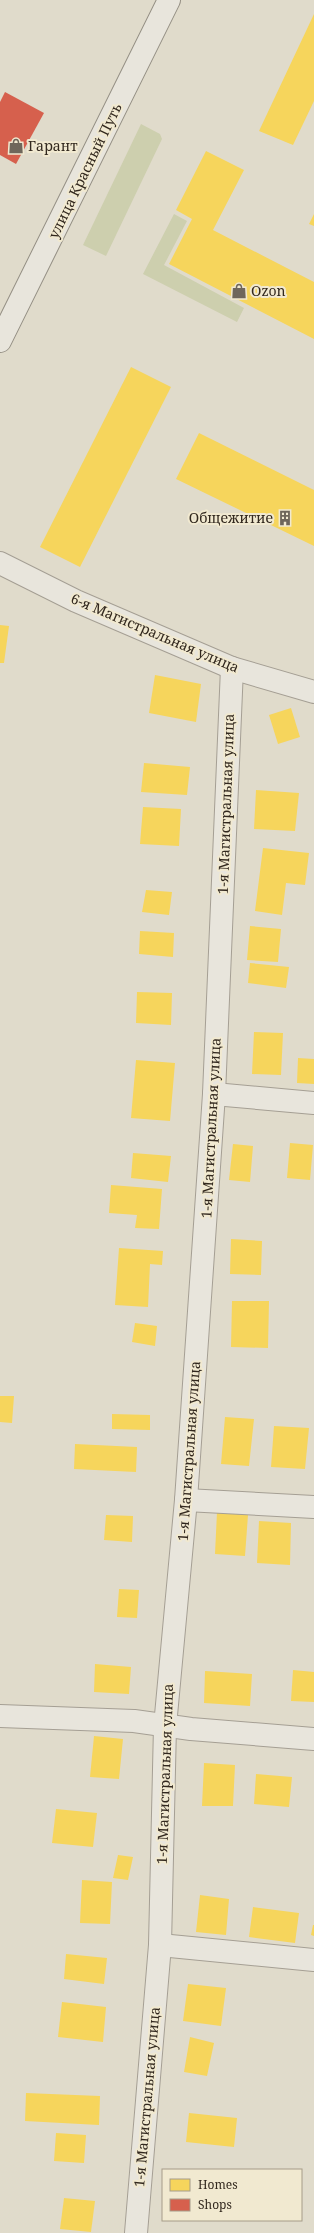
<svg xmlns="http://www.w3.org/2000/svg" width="314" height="2233" font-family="'Noto Serif',serif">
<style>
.green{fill:#cdcfae}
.homes{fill:#f6d55c}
.shops{fill:#d6604d}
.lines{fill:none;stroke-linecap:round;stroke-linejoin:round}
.street-casing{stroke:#a59f94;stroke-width:24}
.secondary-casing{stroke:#948f84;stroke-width:24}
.street{stroke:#e8e5dc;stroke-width:22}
.secondary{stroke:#e8e5dc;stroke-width:22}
.labels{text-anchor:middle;stroke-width:4;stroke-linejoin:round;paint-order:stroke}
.poi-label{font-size:14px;fill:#32281e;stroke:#f1e9d0;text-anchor:start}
.street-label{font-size:14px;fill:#32281e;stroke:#f1e9d0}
</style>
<rect width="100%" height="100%" fill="#e0dbcb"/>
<g class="green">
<path d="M141 124 160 134 162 139 106 256 83 245Z"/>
<path d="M174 214 187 221 164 265 244 308 237 322 143 274Z"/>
</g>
<g class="homes">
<path d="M314 14V101L293 145 259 131Z"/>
<path d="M206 151 244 170 213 230 314 282V339L169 264 192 219 176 210Z"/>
<path d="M314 214V226L309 224Z"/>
<path d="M131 367 171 387 80 567 40 547Z"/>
<path d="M199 433 314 490V546L176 479Z"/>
<path d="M0 625 9 626 4 663H0Z"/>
<path d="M155 675 201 684 196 722 149 713Z"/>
<path d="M291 708 300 737 278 744 269 715Z"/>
<path d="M144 763 190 767 187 795 141 792Z"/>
<path d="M256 790 299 793 295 831 254 829Z"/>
<path d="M143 807 181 809 179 846 140 844Z"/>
<path d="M263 848 309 853 305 885 286 883 282 915 255 911Z"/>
<path d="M146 890 172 892 169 915 142 912Z"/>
<path d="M250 926 281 929 278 962 247 960Z"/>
<path d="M140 931 174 933 173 957 139 954Z"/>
<path d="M250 963 289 967 286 988 248 983Z"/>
<path d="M137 992 172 993 171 1025 136 1023Z"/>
<path d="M254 1032 283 1033 281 1075 252 1074Z"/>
<path d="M298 1058 314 1059V1084L297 1083Z"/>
<path d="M136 1060 175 1063 170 1121 131 1118Z"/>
<path d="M290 1143 313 1145 310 1180 287 1178Z"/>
<path d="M233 1144 253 1146 250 1182 229 1180Z"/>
<path d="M133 1153 171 1156 168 1182 131 1178Z"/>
<path d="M111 1185 162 1189 159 1229 135 1228 137 1215 109 1213Z"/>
<path d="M231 1239 262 1241 261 1275 230 1274Z"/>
<path d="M119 1248 163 1251 162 1265 150 1264 148 1307 115 1305Z"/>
<path d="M232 1301H269L268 1348 231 1347Z"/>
<path d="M135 1323 157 1326 155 1346 132 1342Z"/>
<path d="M0 1396H14L12 1423 0 1422Z"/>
<path d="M112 1414 150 1415V1430L112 1429Z"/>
<path d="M225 1417 254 1419 249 1466 221 1464Z"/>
<path d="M274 1426 309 1428 305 1469 271 1467Z"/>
<path d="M75 1444 137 1447 136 1472 74 1469Z"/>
<path d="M217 1512 248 1515 245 1556 215 1554Z"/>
<path d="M106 1515 133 1516 132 1542 104 1540Z"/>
<path d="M259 1521 291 1523 290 1565 257 1563Z"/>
<path d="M119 1589 139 1590 137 1618 117 1617Z"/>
<path d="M95 1664 131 1667 129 1694 94 1692Z"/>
<path d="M293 1670 314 1672V1702L291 1701Z"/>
<path d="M205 1671 252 1674 250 1706 204 1703Z"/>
<path d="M94 1736 123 1739 119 1779 90 1777Z"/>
<path d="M204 1763 235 1765 233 1806H202Z"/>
<path d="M256 1774 292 1777 289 1807 254 1804Z"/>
<path d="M56 1809 97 1813 93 1847 52 1843Z"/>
<path d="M118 1855 133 1857 128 1880 113 1878Z"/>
<path d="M82 1880 112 1882 110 1924 80 1923Z"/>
<path d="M200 1895 229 1899 226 1935 196 1932Z"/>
<path d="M253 1907 299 1913 295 1943 249 1937Z"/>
<path d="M313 1925H314V1936L311 1935Z"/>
<path d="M66 1954 107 1958 104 1984 64 1979Z"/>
<path d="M188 1984 226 1988 221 2026 183 2021Z"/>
<path d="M62 2002 106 2007 103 2042 58 2037Z"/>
<path d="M190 2037 214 2043 207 2076 184 2072Z"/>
<path d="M26 2093 100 2096 99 2125 25 2121Z"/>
<path d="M189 2113 237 2118 234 2147 186 2142Z"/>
<path d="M56 2133 86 2135 84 2163 54 2161Z"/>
<path d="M64 2198 95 2201 91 2232 60 2229Z"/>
</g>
<path class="shops" d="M5 92 44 113 16 164 0 155V102Z"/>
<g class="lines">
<defs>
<g id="street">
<path d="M0 563 76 601 232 668 314 692"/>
<path d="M214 1094 314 1103"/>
<path d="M186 1500 314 1507"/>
<path d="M0 1716 134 1721 191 1729 314 1739"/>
<path d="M160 1945 314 1960"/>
<path d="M136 2233 160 1945 165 1726 186 1500 214 1094 232 668"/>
</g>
<path id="secondary" d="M0 341 169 0"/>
</defs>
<use href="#street" class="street-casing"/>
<use href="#secondary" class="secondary-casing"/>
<use href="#street" class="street"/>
<use href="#secondary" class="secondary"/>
</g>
<defs>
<symbol id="shop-bare" viewBox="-9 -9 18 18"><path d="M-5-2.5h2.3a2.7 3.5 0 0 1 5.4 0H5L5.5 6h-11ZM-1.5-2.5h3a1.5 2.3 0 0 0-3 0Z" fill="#6f675b" stroke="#f1e9d0" stroke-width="2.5" paint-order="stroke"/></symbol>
<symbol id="building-bare" viewBox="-9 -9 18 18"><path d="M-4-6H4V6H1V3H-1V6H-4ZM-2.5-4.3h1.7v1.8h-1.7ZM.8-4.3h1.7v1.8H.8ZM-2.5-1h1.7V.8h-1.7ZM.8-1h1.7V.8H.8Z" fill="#6f675b" stroke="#f1e9d0" stroke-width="2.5" paint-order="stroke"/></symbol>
</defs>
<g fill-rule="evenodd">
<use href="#shop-bare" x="5" y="135" width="22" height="22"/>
<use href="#shop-bare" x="228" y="280" width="22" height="22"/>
<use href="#building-bare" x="274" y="507" width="22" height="22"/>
</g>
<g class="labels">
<g class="poi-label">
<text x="28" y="151">Гарант</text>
<text x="251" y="296">Ozon</text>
<text x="273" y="523" text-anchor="end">Общежитие</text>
</g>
<g class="street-label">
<text transform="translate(85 171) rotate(-64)" y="5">улица Красный Путь</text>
<text transform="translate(155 633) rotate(23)" y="5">6-я Магистральная улица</text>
<text transform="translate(226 804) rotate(-88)" y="5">1-я Магистральная улица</text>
<text transform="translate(211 1128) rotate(-87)" y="5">1-я Магистральная улица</text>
<text transform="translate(189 1451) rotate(-86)" y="5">1-я Магистральная улица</text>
<text transform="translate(165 1774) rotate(-88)" y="5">1-я Магистральная улица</text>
<text transform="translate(147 2097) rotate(-85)" y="5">1-я Магистральная улица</text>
</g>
</g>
<rect x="162" y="2169" width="140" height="52" fill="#f1e9d0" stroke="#a59c89"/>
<rect x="170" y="2179" width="20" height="12" fill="#f6d55c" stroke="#a59c89"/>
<text x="198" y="2189" font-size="12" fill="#32281e">Homes</text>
<rect x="170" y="2199" width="20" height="12" fill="#d6604d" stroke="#a59c89"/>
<text x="198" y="2209" font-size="12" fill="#32281e">Shops</text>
</svg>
